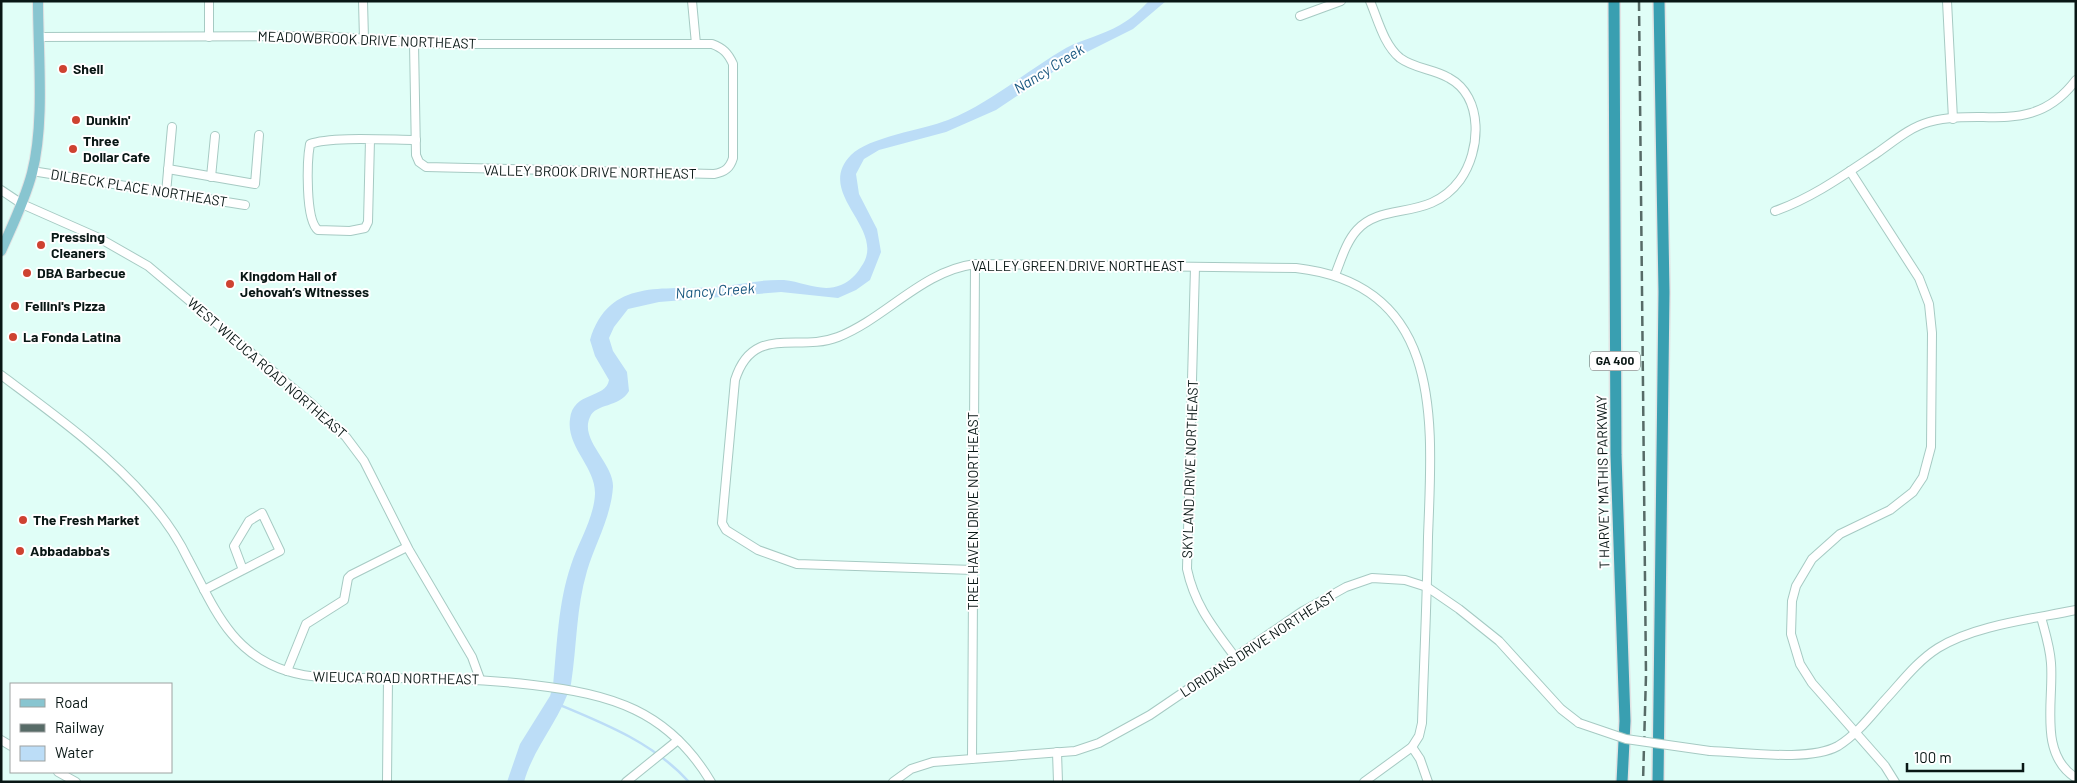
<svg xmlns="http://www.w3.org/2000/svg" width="2077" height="783" font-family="Barlow,sans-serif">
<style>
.water{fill:#bcddf7}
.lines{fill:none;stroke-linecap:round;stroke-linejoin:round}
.stream{stroke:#bcddf7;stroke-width:2.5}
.minor-casing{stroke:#a6cac3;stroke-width:10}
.major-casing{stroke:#e1e3e3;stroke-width:12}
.highway-casing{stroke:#e1e3e3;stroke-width:14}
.minor{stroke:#fff;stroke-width:8}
.major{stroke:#88c5d0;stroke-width:10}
.highway{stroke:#399fb1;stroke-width:11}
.rail{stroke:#576b67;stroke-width:2.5;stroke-dasharray:10 5;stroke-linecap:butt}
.minor-bridge-casing{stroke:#a6cac3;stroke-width:10;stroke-linecap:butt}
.minor-bridge{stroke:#fff;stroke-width:8}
.poi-dot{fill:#ce4231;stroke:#fff;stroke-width:2}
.labels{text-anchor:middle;stroke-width:4;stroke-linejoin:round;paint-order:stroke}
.shield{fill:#fff;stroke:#535d5b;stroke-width:1}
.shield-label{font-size:12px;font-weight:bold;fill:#091715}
.street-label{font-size:14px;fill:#091715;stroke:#fff}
.poi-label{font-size:14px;font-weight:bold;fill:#091715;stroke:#fff;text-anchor:start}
.water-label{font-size:15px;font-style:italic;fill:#1a5880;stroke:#fff}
</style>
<rect width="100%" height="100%" fill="#e0fef7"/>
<path class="water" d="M1149 1H1166L1133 29 1071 60 996 110 946 132 879 150 864 159 856 174 859 194 877 229 881 252 870 280 856 290 838 298 781 292 659 302 628 309 614 327 609 338 613 351 627 372 629 391C619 408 596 403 590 417 579 440 614 463 613 487 611 517 595 544 587 571 576 608 577 646 571 684 561 719 534 746 524 782H507L520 744 550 696 553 686C557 646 558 603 571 565 578 543 594 518 595 494 596 467 566 447 570 419 573 391 606 399 609 380L595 356 590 340C609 277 663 291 715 287 738 285 762 279 784 280 804 282 822 293 841 285 850 281 856 275 861 267 889 229 813 194 851 155 869 137 922 130 948 120 992 102 1026 71 1066 48 1083 39 1103 35 1120 25 1131 19 1140 10 1149 1Z"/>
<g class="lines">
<path class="stream" d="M560 705C606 724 655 744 689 782"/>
<defs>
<g id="minor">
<path d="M209 1V37"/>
<path d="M363 1 364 39"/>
<path d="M692 1 696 44"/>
<path d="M1947 1 1953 119"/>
<path d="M1300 16 1341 1"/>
<path d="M38 37 318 36 448 44H712C723 48 728 53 733 64V158C730 168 725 172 714 174L426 167 419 162 416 155 414 43"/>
<path d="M370 140 368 222 365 228 350 231 318 230C305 220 307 160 310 144 331 136 391 140 416 140"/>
<path d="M168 169 255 184 259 135"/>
<path d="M32 171 245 205"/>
<path d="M1850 171 1919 278 1929 304 1932 333 1931 447 1923 477 1913 492 1890 510 1840 534 1812 559 1796 586 1792 601 1791 634 1800 664 1812 683 1885 766 1895 782"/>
<path d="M211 177 215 136"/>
<path d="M1 190 22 204 99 238 148 266 312 404 346 437 364 461 409 550 472 657 480 679"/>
<path d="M166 193 172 127"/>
<path d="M1775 211C1812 198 1844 175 1877 153 1893 142 1910 127 1929 122 1984 107 2033 137 2076 80"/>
<path d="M1195 267 1187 569C1195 606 1213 627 1235 657"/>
<path d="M1335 275C1341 260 1346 242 1357 230 1383 201 1429 222 1460 180 1481 151 1484 97 1449 78 1434 69 1415 69 1400 58 1384 45 1378 20 1370 1"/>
<path d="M1 375C52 413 107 452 149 501 164 518 178 538 188 559 214 607 230 653 287 671 319 681 355 677 388 678 437 678 485 679 533 685 611 694 668 710 711 782"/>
<path d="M973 570 797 564 758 550 726 530 722 523 735 380C753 323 797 353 838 337 886 318 922 271 975 264L1296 268C1446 285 1432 424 1428 537 1427 599 1424 661 1422 723L1419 736 1412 747"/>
<path d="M204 590 280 551 262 513 249 521 234 546 243 570"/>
<path d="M2041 617C2045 632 2050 647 2051 663 2054 701 2038 754 2076 778"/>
<path d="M287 671 306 624 344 600 348 578 351 575 407 547"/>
<path d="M1 740 11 746"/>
<path d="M1710 751C1744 752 1809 762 1838 746 1856 735 1870 717 1884 701 1901 683 1916 662 1938 648 1975 625 2033 619 2076 610"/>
<path d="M1057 752 1058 782"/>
<path d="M972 759 975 264"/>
<path d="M58 772 76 782"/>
<path d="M387 782 388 678"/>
<path d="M626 782 678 740"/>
<path d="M893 782 911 769 933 762 1075 751 1099 743 1150 715 1303 611 1346 587 1372 578 1405 580 1427 587 1459 609 1499 641 1561 709 1579 723"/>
<path d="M1364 782 1412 747 1420 759 1428 782"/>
</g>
<path id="major" d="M1 251C12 226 25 200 32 173 45 122 38 55 38 1"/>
<g id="highway">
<path d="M1614 1 1616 455 1625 721 1622 782"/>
<path d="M1658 782 1664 292 1659 1"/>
</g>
</defs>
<use href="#minor" class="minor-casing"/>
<use href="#major" class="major-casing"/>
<use href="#highway" class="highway-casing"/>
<use href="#minor" class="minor"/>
<use href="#major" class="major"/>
<use href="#highway" class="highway"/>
<path class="rail" d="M1639 1 1646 675 1643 782"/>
<defs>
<path id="minor-bridge" d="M1579 723 1626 739 1710 751"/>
</defs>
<use href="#minor-bridge" class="minor-bridge-casing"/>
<use href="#minor-bridge" class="minor-bridge"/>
</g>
<g class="poi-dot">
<circle cx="63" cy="69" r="5"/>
<circle cx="76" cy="120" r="5"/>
<circle cx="73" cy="149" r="5"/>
<circle cx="41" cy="245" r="5"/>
<circle cx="27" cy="273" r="5"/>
<circle cx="230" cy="284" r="5"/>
<circle cx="15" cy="306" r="5"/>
<circle cx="13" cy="337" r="5"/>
<circle cx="23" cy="520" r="5"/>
<circle cx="20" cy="551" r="5"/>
</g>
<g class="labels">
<rect class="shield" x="1590" y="351.5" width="50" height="19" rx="4"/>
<g class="shield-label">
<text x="1615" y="365">GA 400</text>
</g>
<g class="street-label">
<text transform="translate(367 40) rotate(2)" y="5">MEADOWBROOK DRIVE NORTHEAST</text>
<text transform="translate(590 172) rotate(1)" y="5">VALLEY BROOK DRIVE NORTHEAST</text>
<text transform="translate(139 188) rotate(9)" y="5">DILBECK PLACE NORTHEAST</text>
<text x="1078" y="271">VALLEY GREEN DRIVE NORTHEAST</text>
<text transform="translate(267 368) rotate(41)" y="5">WEST WIEUCA ROAD NORTHEAST</text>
<text transform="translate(1190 469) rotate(-88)" y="5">SKYLAND DRIVE NORTHEAST</text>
<text transform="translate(1603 482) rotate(-91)" y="5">T HARVEY MATHIS PARKWAY</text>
<text transform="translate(973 511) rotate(-90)" y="5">TREE HAVEN DRIVE NORTHEAST</text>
<text transform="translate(1258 644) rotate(-33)" y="5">LORIDANS DRIVE NORTHEAST</text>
<text transform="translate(396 678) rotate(1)" y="5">WIEUCA ROAD NORTHEAST</text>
</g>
<g class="poi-label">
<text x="73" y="74">Shell</text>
<text x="86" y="125">Dunkin'</text>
<text x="83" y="146">Three<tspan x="83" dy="16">Dollar Cafe</tspan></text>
<text x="51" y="242">Pressing<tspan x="51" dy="16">Cleaners</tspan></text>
<text x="37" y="278">DBA Barbecue</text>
<text x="240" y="281">Kingdom Hall of<tspan x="240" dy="16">Jehovah’s Witnesses</tspan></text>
<text x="25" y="311">Fellini's Pizza</text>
<text x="23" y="342">La Fonda Latina</text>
<text x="33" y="525">The Fresh Market</text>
<text x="30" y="556">Abbadabba's</text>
</g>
<g class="water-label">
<text transform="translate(1049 69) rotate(-32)" y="5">Nancy Creek</text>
<text transform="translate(715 291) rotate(-4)" y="5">Nancy Creek</text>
</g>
</g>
<rect width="2077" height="783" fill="none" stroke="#091715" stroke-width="5"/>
<rect x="10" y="683" width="162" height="90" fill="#ffffff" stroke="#9da2a1"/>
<rect x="20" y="699" width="25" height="8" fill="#88c5d0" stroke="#9da2a1"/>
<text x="55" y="708" font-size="15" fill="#091715">Road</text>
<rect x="20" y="724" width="25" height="8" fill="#576b67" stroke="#9da2a1"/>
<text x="55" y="733" font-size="15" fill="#091715">Railway</text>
<rect x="20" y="746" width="25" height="15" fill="#bcddf7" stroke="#9da2a1"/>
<text x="55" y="758" font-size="15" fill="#091715">Water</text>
<path d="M1907 763v8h116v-8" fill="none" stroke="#091715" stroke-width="2.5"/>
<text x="1914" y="763" font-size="15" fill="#091715" stroke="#ffffff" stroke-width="4" paint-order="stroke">100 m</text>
</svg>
